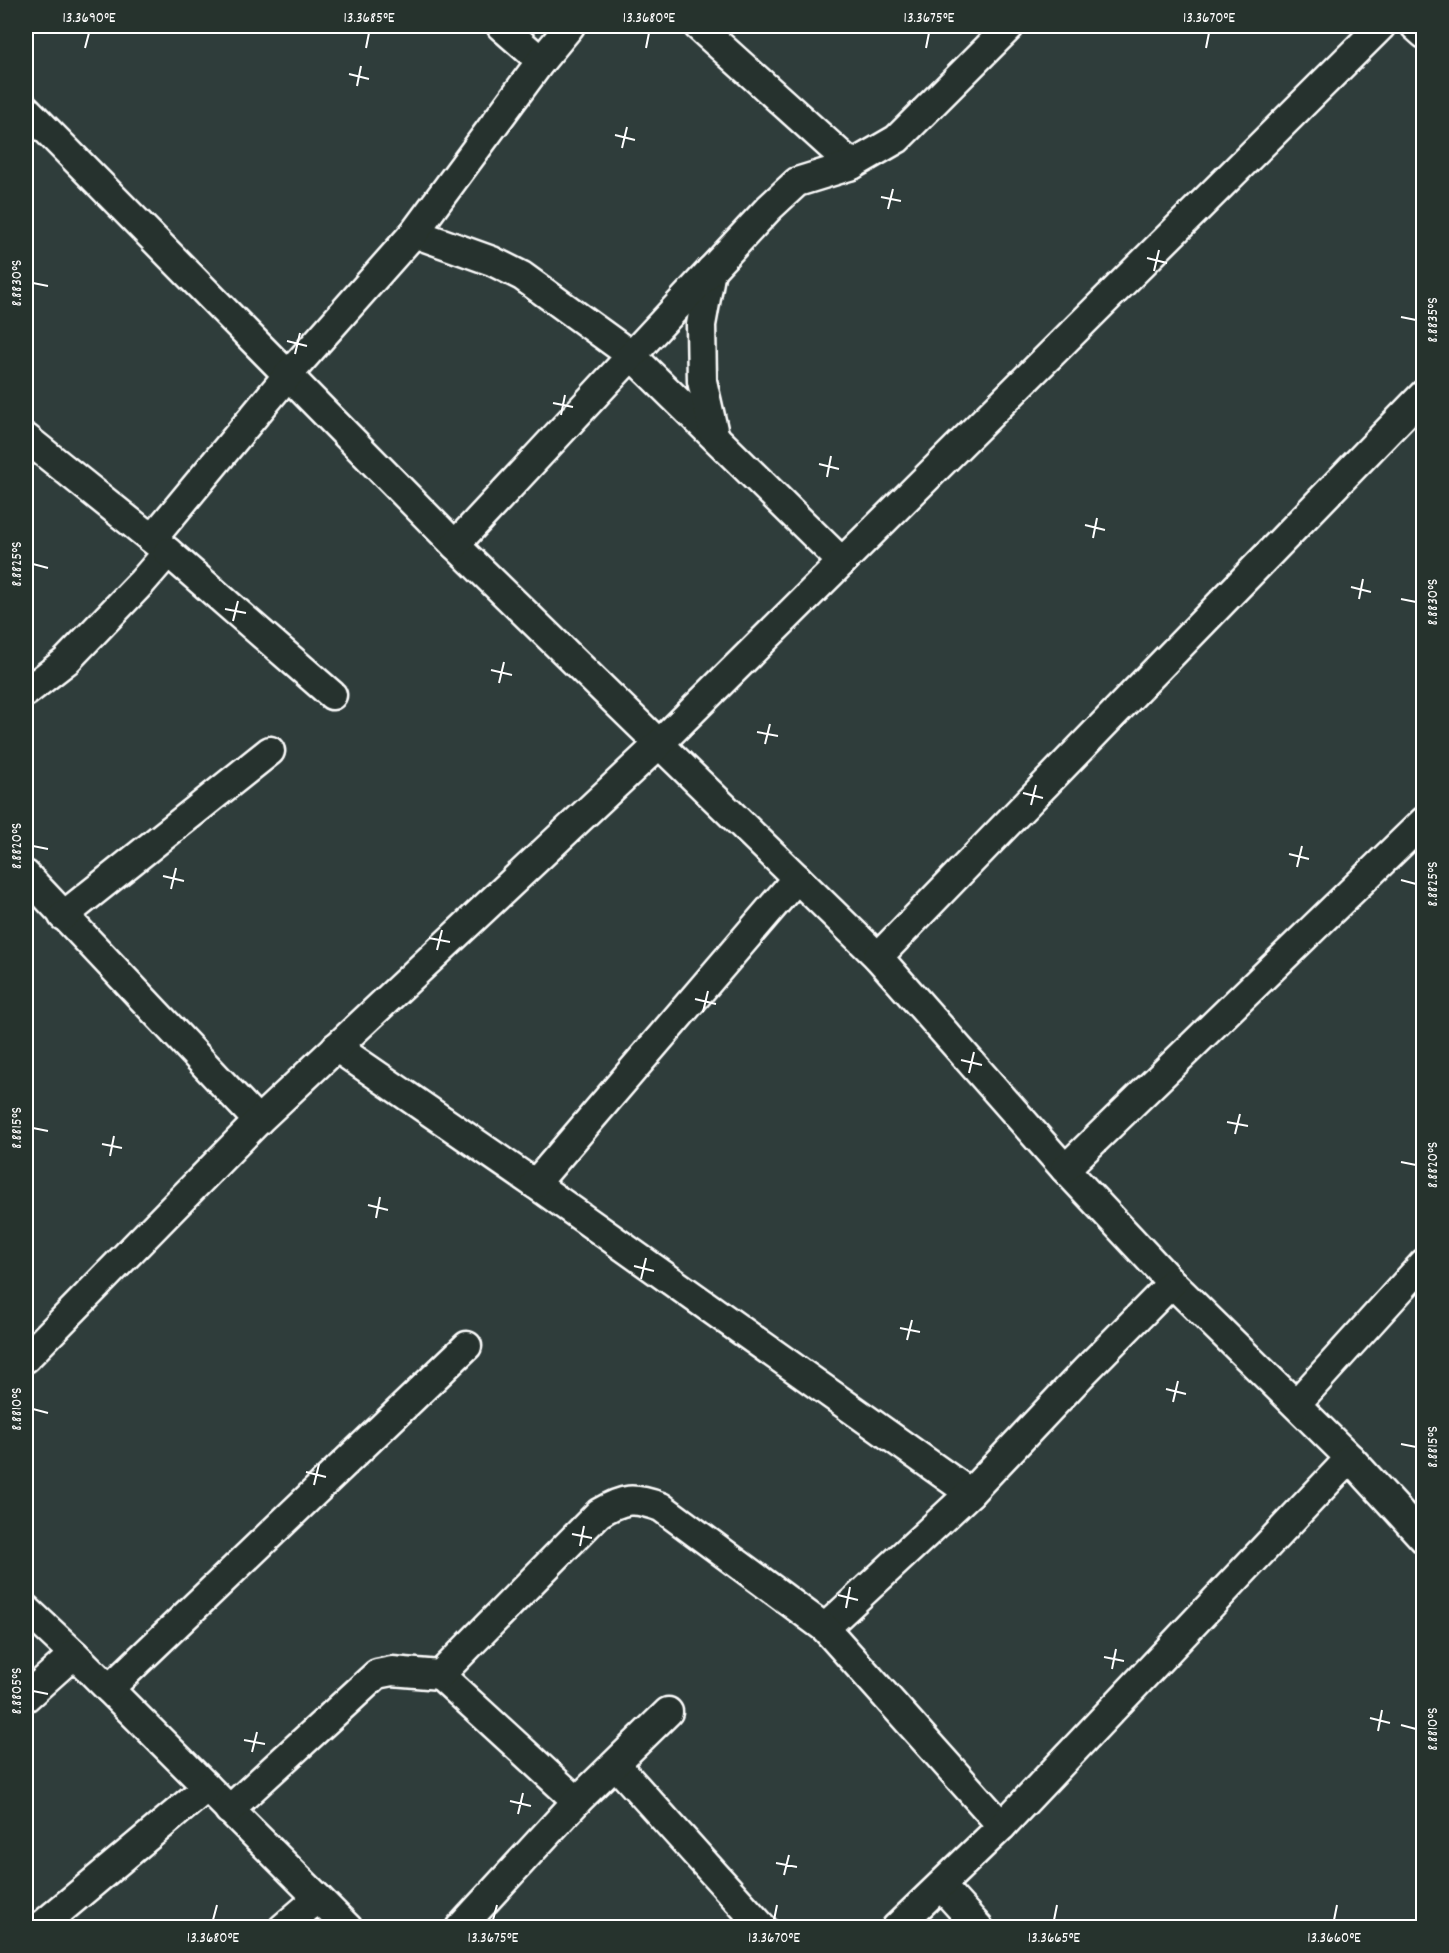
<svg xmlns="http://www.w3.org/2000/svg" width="1449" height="1953" font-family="Dekko,sans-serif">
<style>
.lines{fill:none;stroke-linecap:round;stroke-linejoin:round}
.street-casing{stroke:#fff;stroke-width:33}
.street{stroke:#26332d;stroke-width:28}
.ticks{fill:none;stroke:#fff;stroke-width:2}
.neatline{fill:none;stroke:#fff;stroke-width:2}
.ticks-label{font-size:15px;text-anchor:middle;fill:#fff}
</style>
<rect width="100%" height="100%" fill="#2f3d3b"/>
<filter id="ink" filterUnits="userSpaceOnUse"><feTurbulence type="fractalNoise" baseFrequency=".0167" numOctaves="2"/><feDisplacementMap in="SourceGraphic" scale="12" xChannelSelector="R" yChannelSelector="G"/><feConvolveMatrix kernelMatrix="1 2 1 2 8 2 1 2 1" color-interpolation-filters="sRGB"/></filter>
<g filter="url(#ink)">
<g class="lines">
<defs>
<g id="street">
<path d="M501 26 541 61"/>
<path d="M698 26 852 165"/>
<path d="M1415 26 1424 34"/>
<path d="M26 109 455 545 878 957 1065 1169 1172 1283 1350 1458 1424 1539"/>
<path d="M414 233 492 261 522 276 631 355 842 562"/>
<path d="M711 270 701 325 702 381 714 434"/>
<path d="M26 438 168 552 142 582 66 661 26 692"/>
<path d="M152 539 288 375 414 233 541 61 570 26"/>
<path d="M455 545 769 208 797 182 852 165 897 139 1010 26"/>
<path d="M168 552 332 695"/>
<path d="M26 875 258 1121"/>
<path d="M63 916 270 751"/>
<path d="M878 957 1424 394"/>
<path d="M336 1047 535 1184 970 1493"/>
<path d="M1065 1169 1424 821"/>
<path d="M535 1184 797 878"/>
<path d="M26 1358 258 1121 659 744 1381 26"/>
<path d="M1296 1404 1424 1263"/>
<path d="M26 1609 74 1654 348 1928"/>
<path d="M825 1628 970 1493 1085 1371 1172 1283"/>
<path d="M440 1675 577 1801"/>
<path d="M109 1689 467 1346"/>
<path d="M26 1697 74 1654"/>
<path d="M616 1765 763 1928"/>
<path d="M229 1810 377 1674 392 1671 440 1675 599 1513C624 1498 633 1497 661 1507L825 1628 1002 1826"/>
<path d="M941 1886 979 1928"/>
<path d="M39 1928 207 1787"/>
<path d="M283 1928 318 1898"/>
<path d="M460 1928 577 1801 668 1712"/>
<path d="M896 1928 1002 1826 1350 1458"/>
</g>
</defs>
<use href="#street" class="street-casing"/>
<use href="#street" class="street"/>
</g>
</g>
<path class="ticks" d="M85 48 89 33M366 48 369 33M646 48 649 33M926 48 929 33M1206 48 1209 33M349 74 369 79M357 86 361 66M615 135 635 140M622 148 627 127M881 197 901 201M888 209 893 189M1147 258 1167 263M1154 271 1159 250M33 283 48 286M1401 317 1416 320M287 341 307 346M295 354 300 333M553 403 573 407M561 415 565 395M819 464 839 469M827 477 831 456M1085 525 1105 530M1093 538 1097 518M33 564 48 568M1351 587 1371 592M1359 599 1363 579M1401 599 1416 602M225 609 246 613M233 621 238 601M491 670 512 675M499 683 504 662M757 732 778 736M765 744 770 724M1023 793 1043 798M1031 805 1036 785M33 846 48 849M1289 854 1309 859M1297 867 1302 846M163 876 184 881M1401 880 1416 884M171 889 176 868M429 938 450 942M437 950 442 930M695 999 716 1004M703 1012 708 991M961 1060 982 1065M969 1073 974 1052M1227 1122 1248 1126M33 1128 48 1131M1235 1134 1240 1114M102 1144 122 1148M110 1156 114 1136M1401 1162 1416 1165M368 1205 388 1210M376 1218 380 1197M634 1266 654 1271M641 1279 646 1258M900 1328 920 1332M907 1340 912 1320M1166 1389 1186 1394M1173 1402 1178 1381M33 1409 48 1413M1401 1444 1416 1447M306 1472 326 1477M314 1485 319 1464M572 1534 592 1538M580 1546 584 1526M838 1595 858 1600M846 1608 850 1587M1104 1657 1124 1661M1112 1669 1116 1649M33 1691 48 1694M1370 1718 1390 1723M1401 1725 1416 1729M1378 1731 1382 1710M244 1740 265 1744M252 1752 257 1732M510 1801 531 1806M518 1814 523 1793M776 1863 797 1867M784 1875 789 1855M213 1920 217 1905M493 1920 497 1905M774 1920 777 1905M1054 1920 1057 1905M1334 1920 1337 1905"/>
<rect width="1449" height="1953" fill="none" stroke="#26332d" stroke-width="66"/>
<rect x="33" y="33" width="1383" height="1887" class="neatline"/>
<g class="ticks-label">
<text x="89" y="22">13.3690°E</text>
<text x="369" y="22">13.3685°E</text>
<text x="649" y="22">13.3680°E</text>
<text x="929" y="22">13.3675°E</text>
<text x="1209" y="22">13.3670°E</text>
<text transform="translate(16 283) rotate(-90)" y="5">8.8830°S</text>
<text transform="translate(1432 320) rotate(-90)" y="5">8.8835°S</text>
<text transform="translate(16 564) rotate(-90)" y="5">8.8825°S</text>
<text transform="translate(1432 602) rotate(-90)" y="5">8.8830°S</text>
<text transform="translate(16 846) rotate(-90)" y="5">8.8820°S</text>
<text transform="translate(1432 884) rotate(-90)" y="5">8.8825°S</text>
<text transform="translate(16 1128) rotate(-90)" y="5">8.8815°S</text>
<text transform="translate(1432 1165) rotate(-90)" y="5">8.8820°S</text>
<text transform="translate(16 1409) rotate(-90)" y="5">8.8810°S</text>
<text transform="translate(1432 1447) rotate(-90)" y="5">8.8815°S</text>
<text transform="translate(16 1691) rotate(-90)" y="5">8.8805°S</text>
<text transform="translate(1432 1729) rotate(-90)" y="5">8.8810°S</text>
<text x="213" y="1942">13.3680°E</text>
<text x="493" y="1942">13.3675°E</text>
<text x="774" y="1942">13.3670°E</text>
<text x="1054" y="1942">13.3665°E</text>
<text x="1334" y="1942">13.3660°E</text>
</g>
</svg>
